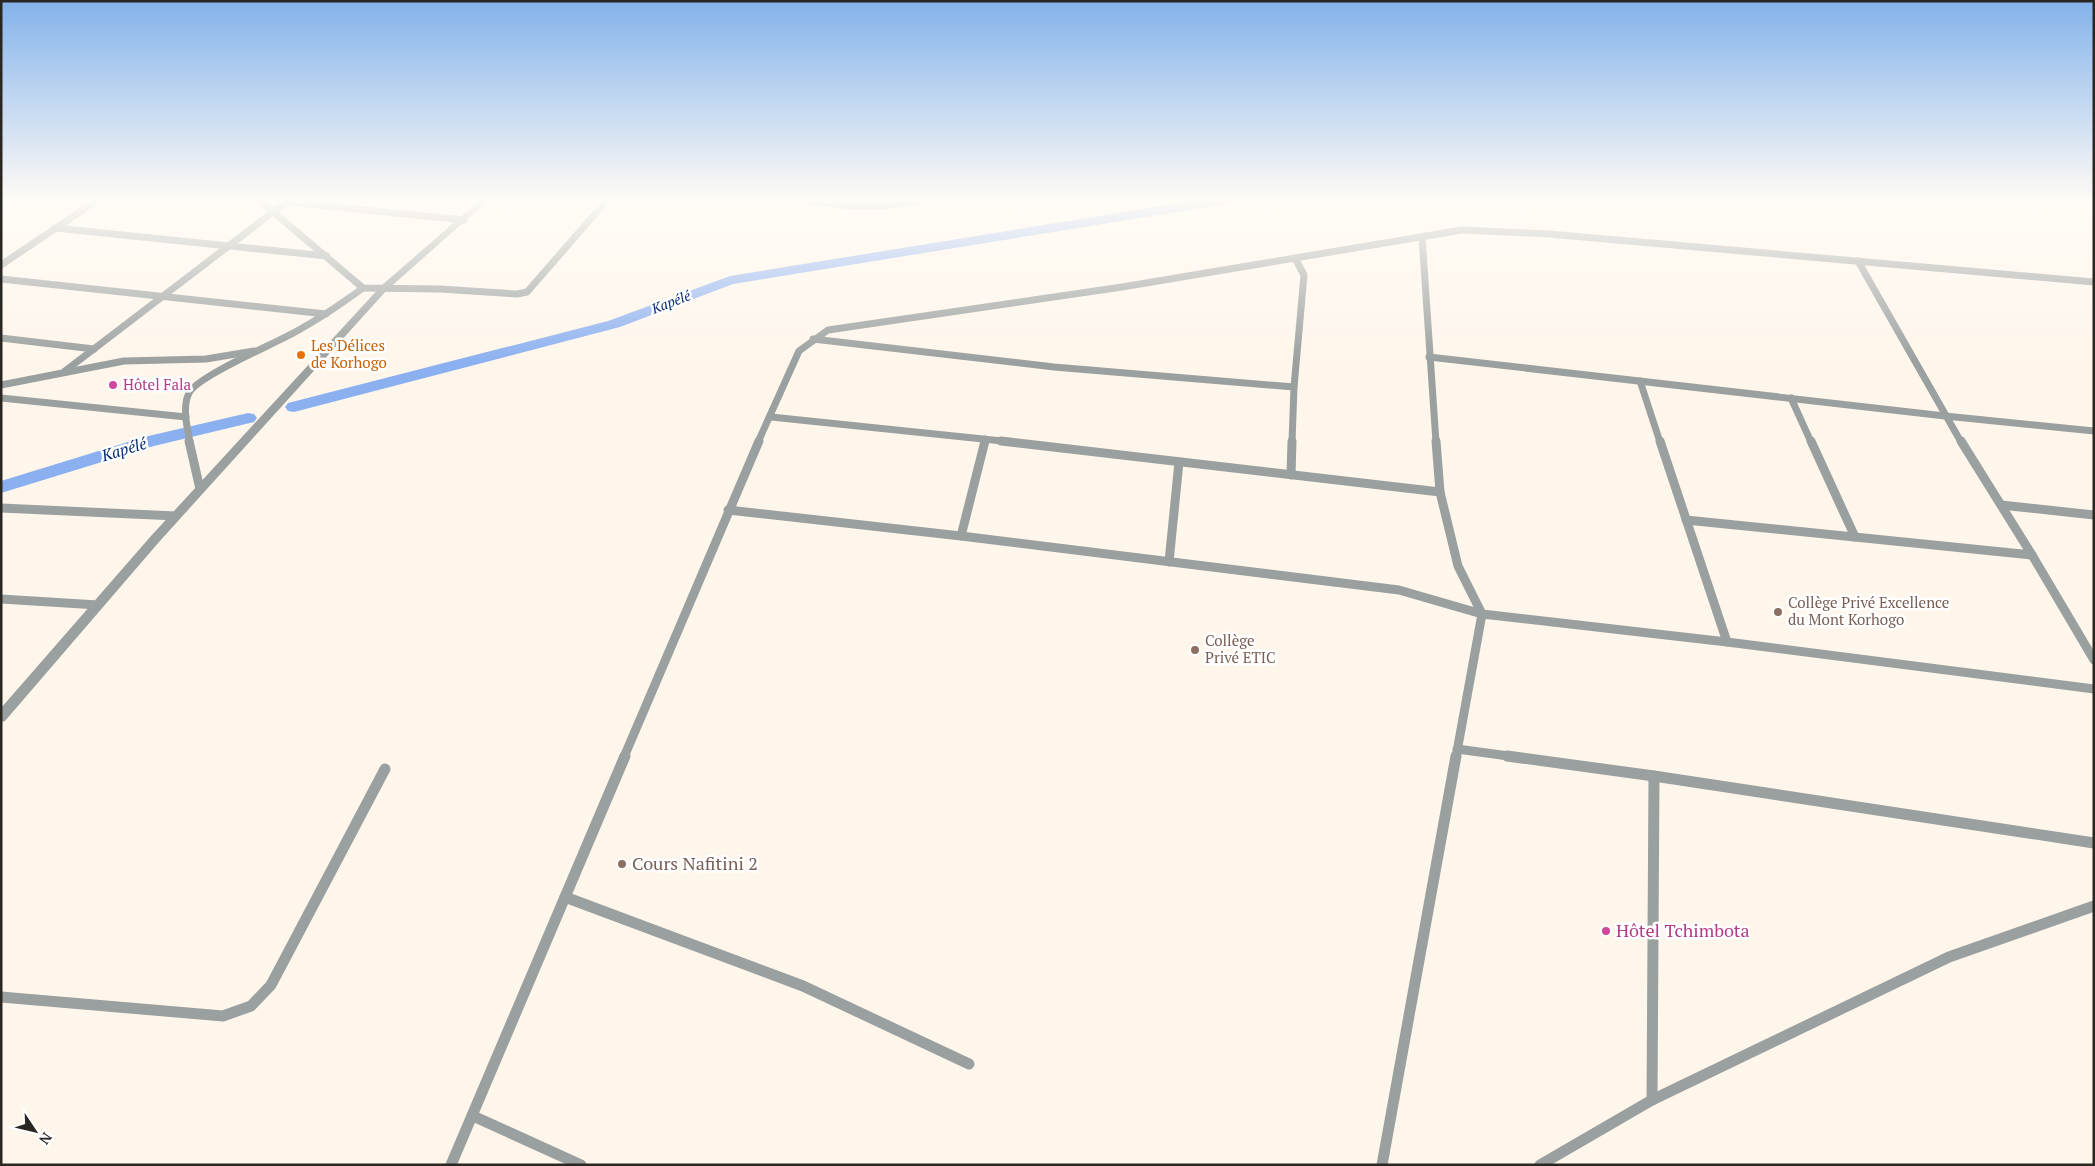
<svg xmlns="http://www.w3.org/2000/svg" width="2095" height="1166" font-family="'PT Serif',serif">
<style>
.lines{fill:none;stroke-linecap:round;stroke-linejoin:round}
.river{fill:#8bb0f0;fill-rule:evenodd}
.minor-far2{stroke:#9aa09f;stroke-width:7}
.minor-far1{stroke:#9aa09f;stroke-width:9}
.minor{stroke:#9aa09f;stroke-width:11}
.tertiary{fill:#9aa09f;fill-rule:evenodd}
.food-dot{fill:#e8710a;stroke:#fff;stroke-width:2}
.hotel-dot{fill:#d1479c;stroke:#fff;stroke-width:2}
.education-dot{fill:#8d6e63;stroke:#fff;stroke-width:2}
.labels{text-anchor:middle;stroke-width:5;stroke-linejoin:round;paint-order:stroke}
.far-water-label{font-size:14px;font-style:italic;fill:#062c70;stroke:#fff}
.food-label{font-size:15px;fill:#c56008;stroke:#fff;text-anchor:start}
.hotel-label{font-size:15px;fill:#b23c85;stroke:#fff;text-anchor:start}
.education-label{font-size:15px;fill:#785e54;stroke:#fff;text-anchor:start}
.water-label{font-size:16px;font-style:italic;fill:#062c70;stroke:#fff}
.near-education-label{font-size:18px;fill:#785e54;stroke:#fff;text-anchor:start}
.near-hotel-label{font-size:18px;fill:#b23c85;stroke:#fff;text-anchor:start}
</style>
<rect width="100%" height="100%" fill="#fff6eb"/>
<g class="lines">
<g class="river">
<path d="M1204 199H1239L1232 203 733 284 620 327 294 412 288 411 285 407 288 403 608 321 730 276Z"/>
<path d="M248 413 254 414 257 418 254 422 154 446 1 493V481L144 437Z"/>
</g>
<g class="minor-far2">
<path d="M258 199 363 288 440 289 517 294 527 292 608 199"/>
<path d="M789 199 850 206H884L931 199"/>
<path d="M287 202 464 220"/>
<path d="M55 228 327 256"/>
<path d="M1422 237 1436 442"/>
<path d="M1858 261 1961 442"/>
<path d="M1 265 99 199"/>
<path d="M1 279 326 314"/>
<path d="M1 338 94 349"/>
<path d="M813 339 1054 367 1294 387"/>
<path d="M1429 357 1945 416 2094 431"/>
<path d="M65 371 290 199"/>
<path d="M1640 381 1660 442"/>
<path d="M1 385 124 361 206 359 254 351"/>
<path d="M1 398 186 417"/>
<path d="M1791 398 1811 442"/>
<path d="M771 417 1012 442"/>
<path d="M190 442C187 427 182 407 189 393 198 376 274 344 295 332 319 319 341 304 363 288"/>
<path d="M758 442 799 351 828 330 1122 287 1462 230 1549 234 2094 282"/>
<path d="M984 442 985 439"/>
<path d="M1292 442 1294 387 1304 275 1295 258"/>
</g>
<g class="minor-far1">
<path d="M189 441 200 489"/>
<path d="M1001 441 1440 492"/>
<path d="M1436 441 1440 492 1458 566 1482 614 1456 757"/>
<path d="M1660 441 1727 642"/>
<path d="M1811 441 1855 537"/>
<path d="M1961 441 2032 555 2094 660"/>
<path d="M1291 475 1292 441"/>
<path d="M2001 505 2094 515"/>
<path d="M1 508 176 516"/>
<path d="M728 510 961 536 1399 590 1482 614 1727 642 2094 689"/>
<path d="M1686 520 2032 555"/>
<path d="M961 536 985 441"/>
<path d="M1169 562 1179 462"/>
<path d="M1 599 98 605"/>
<path d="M1457 749 1516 757"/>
<path d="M624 757 759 441"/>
</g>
<g class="minor">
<path d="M1507 756 1654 776 2094 843"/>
<path d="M565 897 803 986 969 1064"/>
<path d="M1 997 223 1016 251 1006 271 985 385 769"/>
<path d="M1652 1100 1654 776"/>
<path d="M473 1116 581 1165"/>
<path d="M451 1165 625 756"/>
<path d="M1382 1165 1456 756"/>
<path d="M1540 1165 1652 1100 1949 957 2094 906"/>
</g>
<path class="tertiary" d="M481 199H490L387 290 159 542 5 721 1 722V708L151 536 381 286Z"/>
</g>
<linearGradient id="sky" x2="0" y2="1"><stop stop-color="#83b2eb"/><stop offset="0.55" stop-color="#fffbf6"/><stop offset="1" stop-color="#fffbf6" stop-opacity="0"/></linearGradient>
<rect width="2095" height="363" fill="url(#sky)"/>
<circle class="food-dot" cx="301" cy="355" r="5"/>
<g class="hotel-dot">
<circle cx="113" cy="385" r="5"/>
<circle cx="1606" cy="931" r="5"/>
</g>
<g class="education-dot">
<circle cx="1778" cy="612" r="5"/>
<circle cx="1195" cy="650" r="5"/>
<circle cx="622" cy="864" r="5"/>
</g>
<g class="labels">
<g class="far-water-label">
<text transform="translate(671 302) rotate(-21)" y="5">Kapélé</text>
</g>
<g class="food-label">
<text x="311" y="351">Les Délices<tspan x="311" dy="17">de Korhogo</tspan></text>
</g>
<g class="hotel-label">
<text x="123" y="390">Hôtel Fala</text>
</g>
<g class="education-label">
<text x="1788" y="608">Collège Privé Excellence<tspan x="1788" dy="17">du Mont Korhogo</tspan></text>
<text x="1205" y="646">Collège<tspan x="1205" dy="17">Privé ETIC</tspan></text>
</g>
<g class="water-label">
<text transform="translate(124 449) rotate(-17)" y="6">Kapélé</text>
</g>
<g class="near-education-label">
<text x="632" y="870">Cours Nafitini 2</text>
</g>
<g class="near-hotel-label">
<text x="1616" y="937">Hôtel Tchimbota</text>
</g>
</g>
<rect width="2095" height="1166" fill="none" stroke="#2a2723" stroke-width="5"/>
<g transform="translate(35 1131) rotate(125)" stroke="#ffffff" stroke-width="4" paint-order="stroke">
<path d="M0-4L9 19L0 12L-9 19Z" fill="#2a2723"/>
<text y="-8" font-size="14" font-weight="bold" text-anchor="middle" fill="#2a2723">N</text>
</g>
</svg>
